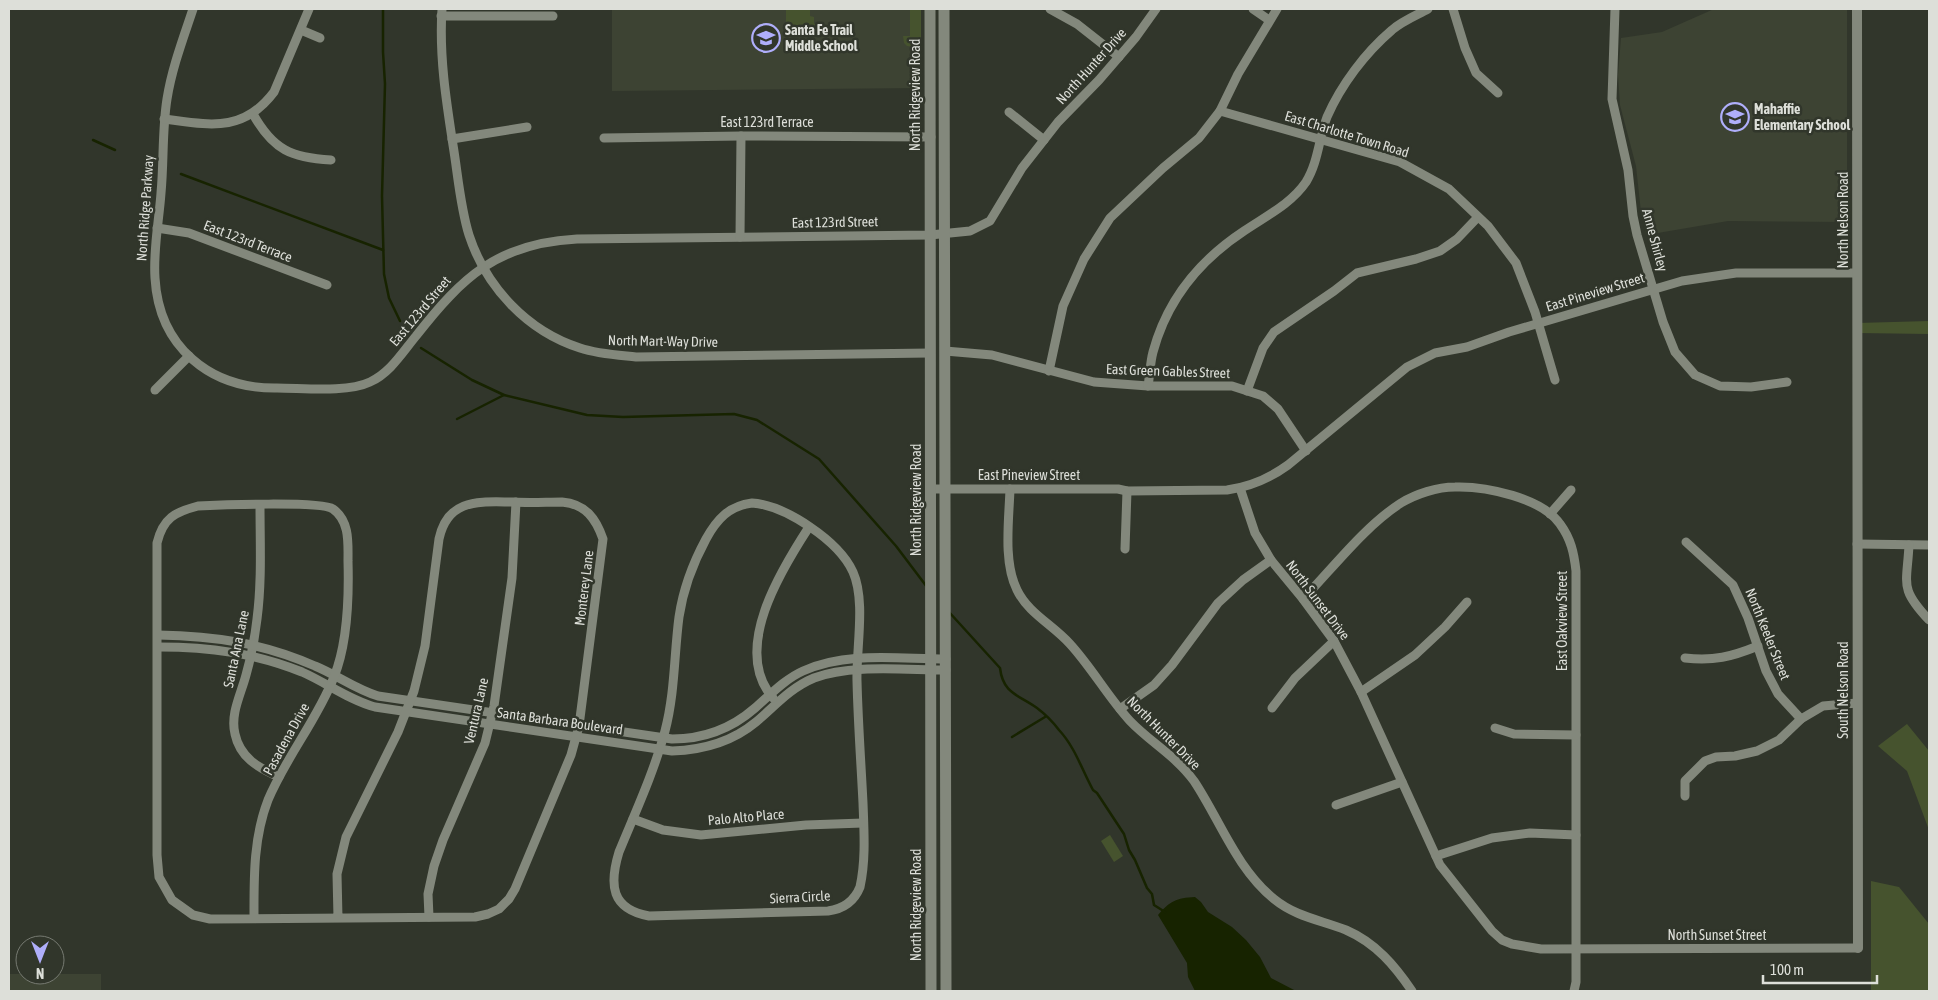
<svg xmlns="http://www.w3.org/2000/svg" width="1938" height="1000" font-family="'Asap Condensed',sans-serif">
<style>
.built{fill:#3d4333}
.green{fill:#46532e}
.water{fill:#172300}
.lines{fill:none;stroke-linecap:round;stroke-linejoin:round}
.stream{stroke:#172300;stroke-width:2.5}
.minor{stroke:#83887c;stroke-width:9}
.tertiary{stroke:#83887c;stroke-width:10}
.secondary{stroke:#83887c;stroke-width:11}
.labels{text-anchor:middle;stroke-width:5;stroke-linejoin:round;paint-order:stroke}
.poi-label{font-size:14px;font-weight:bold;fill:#dddfd9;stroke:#31362b;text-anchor:start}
.street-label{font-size:14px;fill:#dddfd9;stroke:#31362b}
</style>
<rect width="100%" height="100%" fill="#31362b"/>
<g class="built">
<path d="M612 9H920V88L612 91Z"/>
<path d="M1714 9H1847V222L1728 221 1646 235 1641 212 1636 166 1620 105 1618 75 1621 38 1662 32Z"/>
<rect x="9" y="974" width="92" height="17"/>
</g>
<g class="green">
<path d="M786 9H810V16L814 17V24L828 25V34L786 36Z"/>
<path d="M910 9H921V43L919 48 907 46 904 43 903 36H910Z"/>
<path d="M1929 321V334L1857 333V323Z"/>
<path d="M1907 724 1929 751V830L1907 771 1878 746Z"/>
<path d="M1110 835 1123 856 1114 862 1101 841Z"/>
<path d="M1871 881 1899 887 1929 924V991H1871Z"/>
</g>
<path class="water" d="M1195 897 1201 902 1208 912 1232 927 1246 940 1260 957 1271 978 1296 991H1195L1188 977 1187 963 1158 915C1170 901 1176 898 1195 897Z"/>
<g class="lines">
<g class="stream">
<path d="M383 9V52L385 84 382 196 384 274 389 298 400 321"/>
<path d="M93 140 115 150"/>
<path d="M181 174 383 250"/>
<path d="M421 348 472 380 504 395 587 415 623 417 734 414 757 420 819 459 896 546 927 587"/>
<path d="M457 419 504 395"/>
<path d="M949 612 1000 668C1003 694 1019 695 1037 708 1045 714 1053 722 1059 730 1075 747 1082 770 1093 790L1097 793 1124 834 1129 850 1135 860 1147 888 1152 894 1154 905 1165 912"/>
<path d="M1012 737 1045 717"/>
</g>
<g class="minor">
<path d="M193 9C183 39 172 68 167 99 162 130 164 161 161 193 159 221 153 250 155 278 159 347 210 389 277 388 303 388 347 393 370 382 390 373 402 353 416 336 462 277 498 243 577 239L930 235 970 231 990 221 1022 168 1058 122 1099 80 1136 37 1156 9"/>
<path d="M442 9C439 55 446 100 453 145 458 175 460 206 469 235 486 287 527 331 580 348 598 354 617 355 636 357L930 353"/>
<path d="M1050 9 1077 24 1119 57"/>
<path d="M1253 9 1269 20"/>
<path d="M1453 9 1465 48 1476 73 1498 93"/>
<path d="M1615 9 1612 99 1628 170 1633 216 1637 235 1663 322 1675 352 1695 375 1720 386 1751 387 1787 382"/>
<path d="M441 16H553"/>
<path d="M301 30 320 38"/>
<path d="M1220 111 1400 162 1449 189 1488 226 1516 263 1535 312 1555 380"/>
<path d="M1009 112 1044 140"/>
<path d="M253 114C273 150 292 158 331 160"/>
<path d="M164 119C210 125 243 133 274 92L309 9"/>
<path d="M604 138 741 136 931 137"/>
<path d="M452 139 527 127"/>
<path d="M157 228 189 233 327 285"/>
<path d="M740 237 741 136"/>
<path d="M945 351 992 355 1094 382 1148 386H1232L1263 396 1278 409 1306 451"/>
<path d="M1049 371 1063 306 1084 259 1110 218 1163 168 1199 138 1220 111 1238 74 1277 9"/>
<path d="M1148 386C1150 375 1150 363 1153 352 1167 300 1200 260 1244 231 1266 216 1291 204 1306 182 1318 163 1319 138 1327 117 1341 85 1365 53 1392 30 1402 21 1417 15 1428 9"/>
<path d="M155 390 189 356"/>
<path d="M1247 391 1263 348 1274 332 1334 291 1357 273 1416 259 1440 251 1457 239 1478 217"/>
<path d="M1240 488 1255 533 1271 560 1303 599 1334 641 1361 692 1440 865 1492 931 1502 940 1512 944 1541 949 1858 948"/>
<path d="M931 489H1118L1127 491 1227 490C1249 487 1270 478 1288 465L1407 367 1435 353 1467 347 1509 332 1682 281 1736 273H1857"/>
<path d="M1010 489C1009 520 1003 562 1017 590 1028 613 1053 625 1070 644 1092 668 1108 697 1130 721 1150 742 1177 757 1194 781 1220 820 1236 868 1274 899 1296 917 1321 920 1346 930 1376 943 1395 966 1412 991"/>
<path d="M752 503C785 505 839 541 853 572 866 601 856 649 857 681 858 722 861 763 863 803 864 831 866 860 860 887 854 902 843 909 828 911L649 916C611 909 609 885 619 852 635 813 654 772 665 731 675 693 674 655 679 617 683 590 693 563 706 539 717 519 729 506 752 503Z"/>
<path d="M260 505C260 543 262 581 257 619 255 637 251 657 246 675 241 694 230 714 235 734 240 758 259 768 279 777"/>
<path d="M1550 514 1571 490"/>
<path d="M1686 542 1733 585 1748 618 1766 671 1778 694 1801 719"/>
<path d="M1857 544 1929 545"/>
<path d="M1909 545C1907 585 1899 588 1929 620"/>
<path d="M1125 549 1127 491"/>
<path d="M1303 599C1333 568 1365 526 1401 503 1416 494 1437 487 1455 487 1486 486 1542 498 1560 524 1571 539 1574 553 1576 571V982L1574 991"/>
<path d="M158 635C215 636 263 643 315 666 337 675 355 689 378 696L672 739C704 739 731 729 755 708 770 695 785 679 803 671 847 651 899 659 946 659"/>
<path d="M159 647C209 647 255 653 302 672 327 683 349 700 375 707L672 751C702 750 732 742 756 722 775 706 790 688 814 678 850 664 906 670 946 670"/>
<path d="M1685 658C1714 661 1731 657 1758 646"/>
<path d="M1361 692 1415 655 1445 627 1467 602"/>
<path d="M773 698C731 650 781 570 809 527"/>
<path d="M1272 708 1295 678 1334 641"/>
<path d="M1120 709 1154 685 1172 665 1218 603 1243 580 1271 560"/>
<path d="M1495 728 1514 734 1576 735"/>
<path d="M1685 796V781L1705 761 1716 757 1735 756 1757 751 1779 740 1801 719 1823 706 1857 703"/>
<path d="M1336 805 1402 782"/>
<path d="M633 819 663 830 701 835 806 825 863 823"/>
<path d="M1436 856 1492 838 1530 833 1576 835"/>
<path d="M429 917 428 894 434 866 443 840 485 743 494 706 512 578 516 502"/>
<path d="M254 919C254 879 253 839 268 800 286 757 317 720 334 677 347 645 349 596 348 561 348 543 350 521 333 509 321 501 219 505 198 506 175 512 163 518 157 543V855L159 877 172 900 193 915 210 919 475 917 488 914 499 909 509 899 515 889 571 755 579 726 603 539C596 519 586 504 562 502 546 502 530 503 514 502 481 502 448 497 439 539L425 646 414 691 398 732 346 837 337 874 338 918"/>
</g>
<path class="tertiary" d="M1857 9 1858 948"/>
<g class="secondary">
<path d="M930 9 931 991"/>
<path d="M944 9 946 991"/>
</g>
</g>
<defs>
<symbol id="school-ring" viewBox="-11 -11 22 22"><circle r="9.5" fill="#31362b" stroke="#afaefa" stroke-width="1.5"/><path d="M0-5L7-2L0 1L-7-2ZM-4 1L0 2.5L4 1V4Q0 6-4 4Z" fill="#afaefa"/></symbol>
</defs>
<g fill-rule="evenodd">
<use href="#school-ring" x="750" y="22" width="32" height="32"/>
<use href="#school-ring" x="1719" y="101" width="32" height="32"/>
</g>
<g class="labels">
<g class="poi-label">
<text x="785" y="35">Santa Fe Trail<tspan x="785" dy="16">Middle School</tspan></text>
<text x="1754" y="114">Mahaffie<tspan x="1754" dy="16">Elementary School</tspan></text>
</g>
<g class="street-label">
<text transform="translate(1091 66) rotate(-48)" y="5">North Hunter Drive</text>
<text transform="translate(915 95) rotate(-90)" y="5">North Ridgeview Road</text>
<text x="767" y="127">East 123rd Terrace</text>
<text transform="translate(1347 134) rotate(17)" y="5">East Charlotte Town Road</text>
<text transform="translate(145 208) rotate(-86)" y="5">North Ridge Parkway</text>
<text transform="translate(1843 220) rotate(-90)" y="5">North Nelson Road</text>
<text transform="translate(835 222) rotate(-1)" y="5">East 123rd Street</text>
<text transform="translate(1655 240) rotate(75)" y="5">Anne Shirley</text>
<text transform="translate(248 241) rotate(21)" y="5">East 123rd Terrace</text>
<text transform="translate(1595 292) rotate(-17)" y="5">East Pineview Street</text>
<text transform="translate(420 311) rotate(-50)" y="5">East 123rd Street</text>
<text transform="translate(663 341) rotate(1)" y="5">North Mart-Way Drive</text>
<text transform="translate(1168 371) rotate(2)" y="5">East Green Gables Street</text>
<text x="1029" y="480">East Pineview Street</text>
<text transform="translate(916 500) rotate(-90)" y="5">North Ridgeview Road</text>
<text transform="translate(584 588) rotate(-83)" y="5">Monterey Lane</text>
<text transform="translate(1318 600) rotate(53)" y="5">North Sunset Drive</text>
<text transform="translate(1562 621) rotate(-90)" y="5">East Oakview Street</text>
<text transform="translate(1768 634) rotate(68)" y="5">North Keeler Street</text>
<text transform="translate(236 649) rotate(-78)" y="5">Santa Ana Lane</text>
<text transform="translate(1843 690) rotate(-90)" y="5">South Nelson Road</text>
<text transform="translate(476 711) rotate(-77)" y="5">Ventura Lane</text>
<text transform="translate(560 721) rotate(8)" y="5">Santa Barbara Boulevard</text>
<text transform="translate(1164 733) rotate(45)" y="5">North Hunter Drive</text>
<text transform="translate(286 739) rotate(-61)" y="5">Pasadena Drive</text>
<text transform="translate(746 817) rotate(-5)" y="5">Palo Alto Place</text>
<text transform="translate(800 897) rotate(-3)" y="5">Sierra Circle</text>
<text transform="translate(916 905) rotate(-90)" y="5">North Ridgeview Road</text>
<text x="1717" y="940">North Sunset Street</text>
</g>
</g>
<rect width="1938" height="1000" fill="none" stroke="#dddfd9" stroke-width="20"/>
<g transform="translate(40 960) rotate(180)"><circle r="24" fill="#31362b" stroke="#767a71"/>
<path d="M0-4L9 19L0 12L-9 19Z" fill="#afaefa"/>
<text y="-8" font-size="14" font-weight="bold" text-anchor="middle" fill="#dddfd9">N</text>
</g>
<path d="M1763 975v8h114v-8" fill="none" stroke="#dddfd9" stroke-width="2.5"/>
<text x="1770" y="975" font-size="15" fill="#dddfd9" stroke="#31362b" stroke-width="4" paint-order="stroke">100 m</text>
</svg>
